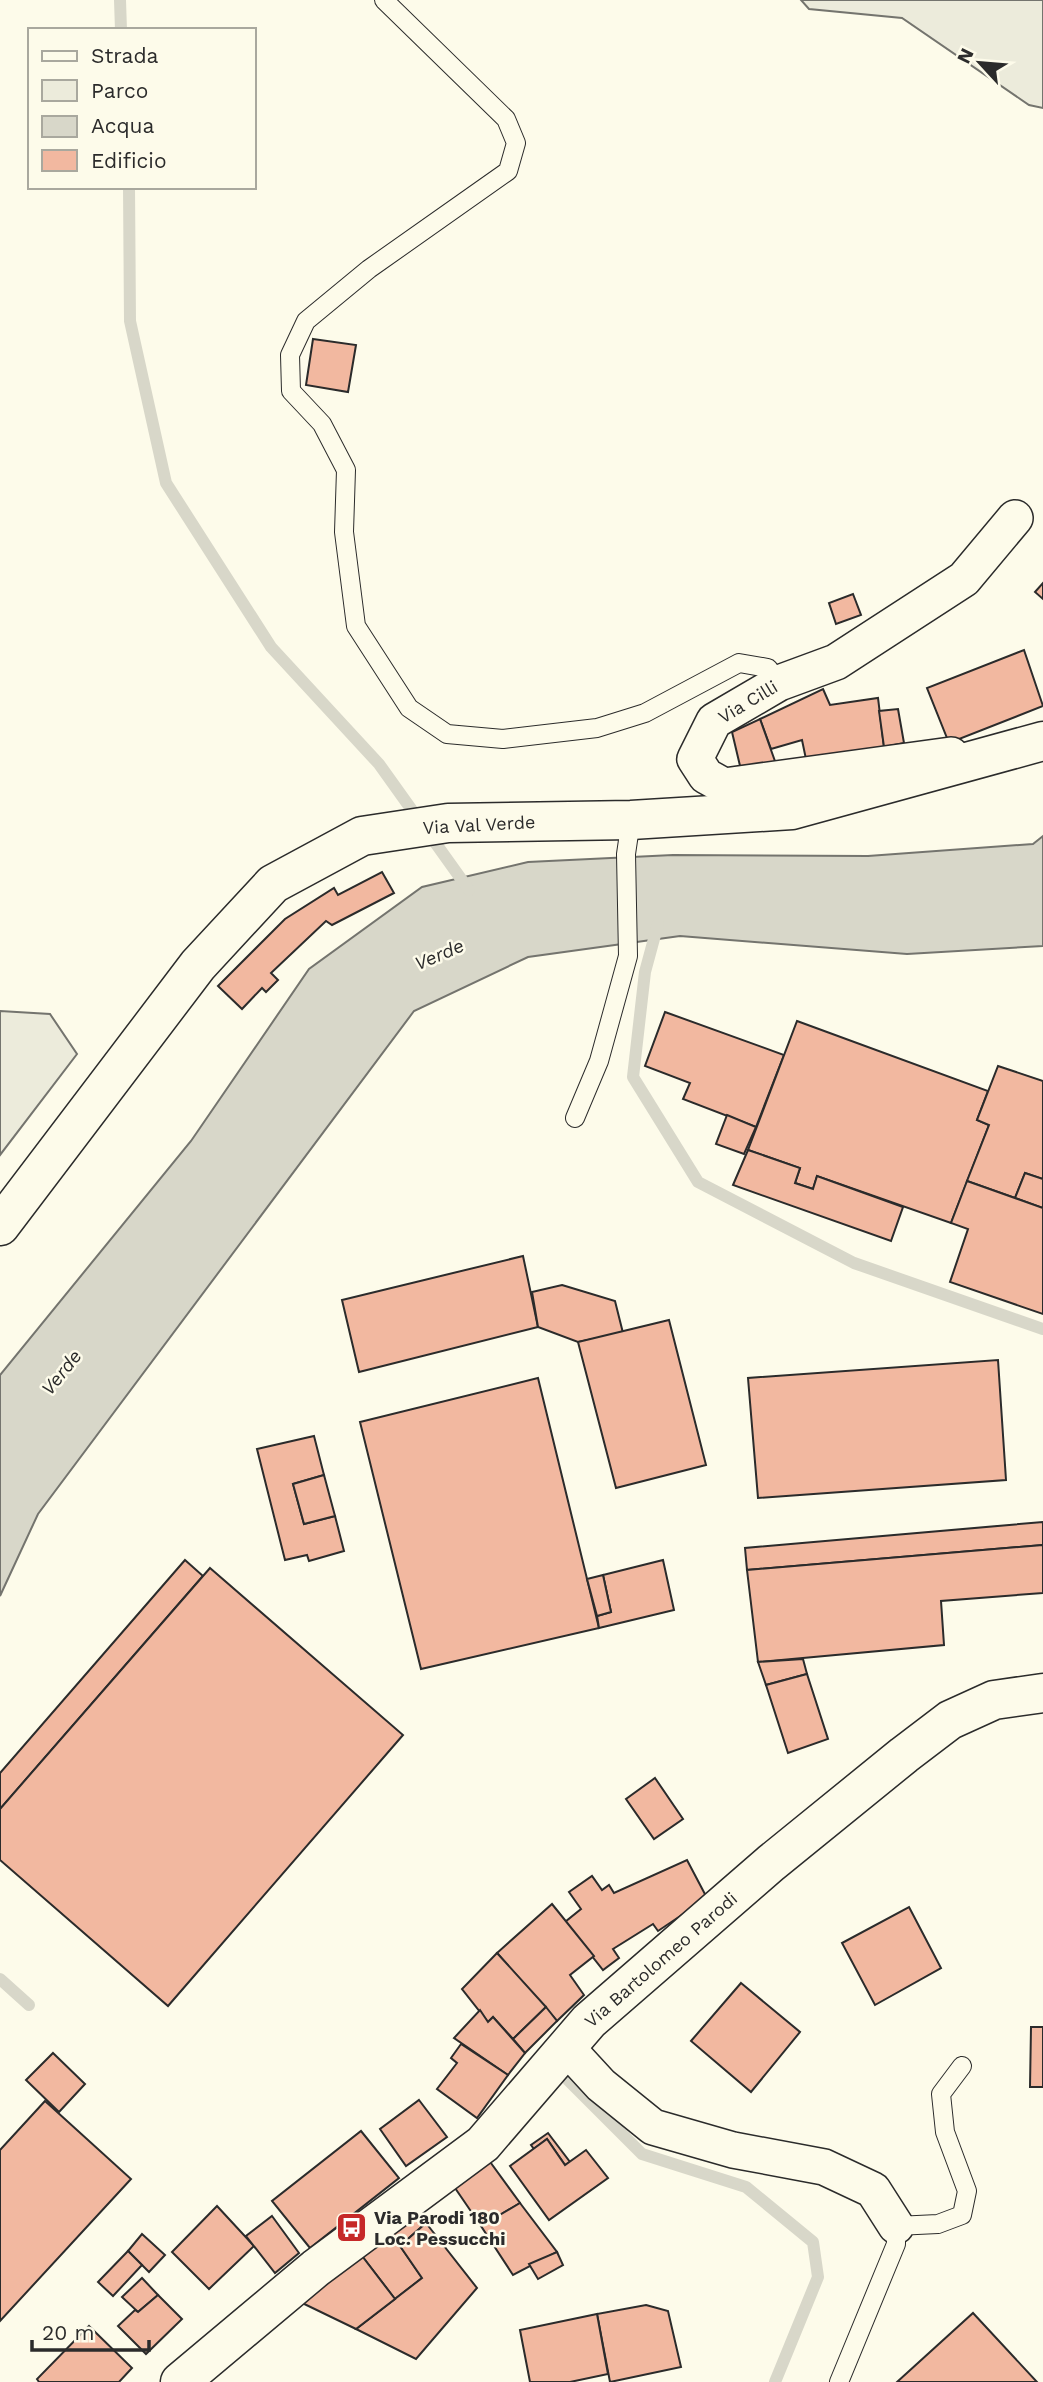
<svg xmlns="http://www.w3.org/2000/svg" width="1043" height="2382" font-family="'Work Sans',sans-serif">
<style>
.green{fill:#ecebdb;stroke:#74746e;stroke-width:2}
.water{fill:#d8d7c9;stroke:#74746e;stroke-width:2}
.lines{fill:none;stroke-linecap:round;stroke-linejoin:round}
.stream{stroke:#d8d7c9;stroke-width:12}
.building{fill:#f2b8a0;stroke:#2b2b2b;stroke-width:2}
.service-casing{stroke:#2b2b2b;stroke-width:20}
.minor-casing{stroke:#2b2b2b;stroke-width:38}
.secondary-casing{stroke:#2b2b2b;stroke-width:41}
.service{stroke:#fdfbea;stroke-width:18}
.minor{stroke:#fdfbea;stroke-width:35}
.secondary{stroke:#fdfbea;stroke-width:38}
.labels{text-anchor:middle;stroke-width:5;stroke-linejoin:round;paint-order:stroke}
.street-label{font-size:18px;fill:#2b2b2b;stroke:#fdfbea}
.poi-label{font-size:18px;font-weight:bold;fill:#2b2b2b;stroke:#fdfbea;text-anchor:start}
.water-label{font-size:19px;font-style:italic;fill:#2b2b2b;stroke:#fdfbea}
</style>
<rect width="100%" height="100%" fill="#fdfbea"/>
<g class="green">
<path d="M801 0H1043V108L1029 105 902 18 809 9Z"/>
<path d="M0 1011 50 1014 77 1054 0 1155Z"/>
</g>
<path class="water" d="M1043 836V946L907 954 680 936 528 957 414 1011 38 1514 0 1596V1375L191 1141 309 969 422 887 528 862 673 855 868 856 1033 844Z"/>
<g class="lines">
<g class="stream">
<path d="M120 0 121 30"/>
<path d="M129 187 130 321 166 483 271 647 379 764 469 890"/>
<path d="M658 924 645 972 633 1077 698 1182 854 1263 1043 1329"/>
<path d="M0 1979 29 2005"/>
<path d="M568 2080 642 2154 746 2187 813 2242 818 2277 775 2382"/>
</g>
</g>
<g class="building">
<path d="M313 339 356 345 348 392 306 385Z"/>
<path d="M1043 583V599L1035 592Z"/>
<path d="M853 594 861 615 836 624 829 603Z"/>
<path d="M1024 650 1043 706 949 743 927 688Z"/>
<path d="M823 689 830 705 878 698 884 747 807 764 802 740 771 749 760 719Z"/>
<path d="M898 709 904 743 884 747 879 711Z"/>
<path d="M760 719 776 764 741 770 732 732Z"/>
<path d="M382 872 394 893 332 925 326 921 271 973 278 980 266 992 262 988 242 1009 218 986 285 919 334 888 338 895Z"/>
<path d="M665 1012 784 1055 756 1127 683 1099 690 1083 645 1066Z"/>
<path d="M797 1021 988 1091 977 1120 989 1125 951 1223 817 1176 813 1189 795 1183 800 1168 748 1150Z"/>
<path d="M998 1066 1043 1081V1179L1025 1173 1015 1198 967 1181 989 1125 977 1120Z"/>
<path d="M727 1115 756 1127 744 1154 716 1144Z"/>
<path d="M748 1150 800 1168 795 1183 813 1189 817 1176 903 1207 891 1241 733 1185Z"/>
<path d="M1025 1173 1043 1179V1208L1015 1198Z"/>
<path d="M967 1181 1043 1208V1314L950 1282 968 1229 951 1223Z"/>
<path d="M523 1256 538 1327 359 1372 342 1300Z"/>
<path d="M562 1285 615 1301 623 1333 578 1342 538 1327 532 1292Z"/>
<path d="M669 1320 706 1465 616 1488 578 1342Z"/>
<path d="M998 1360 1006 1480 758 1498 748 1378Z"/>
<path d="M538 1378 599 1628 421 1669 360 1422Z"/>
<path d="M314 1436 324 1475 293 1484 304 1524 335 1516 344 1551 309 1561 307 1555 285 1560 257 1449Z"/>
<path d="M324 1475 335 1516 304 1524 293 1484Z"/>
<path d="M1043 1522V1545L747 1570 745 1548Z"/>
<path d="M1043 1545V1593L941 1601 944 1645 758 1662 747 1570Z"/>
<path d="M185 1560 203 1576 0 1809V1773Z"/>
<path d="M663 1560 674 1610 599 1628 597 1616 611 1612 603 1575Z"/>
<path d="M210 1568 403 1735 168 2006 0 1860V1809Z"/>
<path d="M603 1575 611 1612 597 1616 587 1579Z"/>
<path d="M803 1659 807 1674 766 1685 758 1662Z"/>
<path d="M807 1674 828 1739 788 1753 766 1685Z"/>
<path d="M655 1778 683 1819 654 1839 626 1799Z"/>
<path d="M687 1860 707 1898 658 1931 653 1924 613 1949 619 1958 603 1970 565 1922 581 1909 569 1892 592 1876 602 1890 609 1885 614 1893Z"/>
<path d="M552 1904 594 1956 570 1975 584 1995 557 2021 497 1953Z"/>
<path d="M909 1907 941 1968 875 2005 842 1943Z"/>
<path d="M497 1953 546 2007 513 2039 493 2017 488 2022 462 1989Z"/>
<path d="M741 1983 800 2032 751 2092 691 2041Z"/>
<path d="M546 2007 557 2021 525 2053 513 2039Z"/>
<path d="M480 2010 488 2022 493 2017 525 2053 508 2075 454 2038Z"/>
<path d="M1031 2027H1043V2087H1030Z"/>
<path d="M461 2044 508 2075 477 2118 437 2089 457 2063 451 2058Z"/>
<path d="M53 2053 85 2084 59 2112 26 2080Z"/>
<path d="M419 2100 447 2137 406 2166 380 2129Z"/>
<path d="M45 2101 131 2179 0 2321V2150Z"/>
<path d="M361 2131 399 2178 310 2248 272 2201Z"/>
<path d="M548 2133 570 2162 565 2165 547 2139 534 2149 531 2145Z"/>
<path d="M547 2139 565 2165 586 2150 608 2178 549 2220 510 2166Z"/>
<path d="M488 2159 520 2203 481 2226 453 2185Z"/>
<path d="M520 2203 557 2252 513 2275 481 2226Z"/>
<path d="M217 2206 254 2246 209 2289 172 2252Z"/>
<path d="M416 2210 426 2223 400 2246 422 2278 395 2299 359 2252Z"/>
<path d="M272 2216 299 2253 275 2273 246 2236Z"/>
<path d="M426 2223 477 2288 416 2359 356 2329 422 2278 400 2246Z"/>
<path d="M142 2234 165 2255 149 2272 128 2251Z"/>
<path d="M128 2251 142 2265 113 2296 98 2282Z"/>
<path d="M359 2252 395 2299 356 2329 296 2300Z"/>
<path d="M557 2252 563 2265 538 2279 529 2264Z"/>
<path d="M142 2278 158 2295 138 2312 122 2297Z"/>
<path d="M158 2295 182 2319 146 2354 118 2326 135 2310 138 2312Z"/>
<path d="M646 2305 668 2311 681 2367 610 2382 597 2314Z"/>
<path d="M973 2313 1037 2382H897Z"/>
<path d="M597 2314 608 2374 570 2382H530L520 2330Z"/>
<path d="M89 2326 132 2368 119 2382H39L37 2379Z"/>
</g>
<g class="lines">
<defs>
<g id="service">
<path d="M384 0 506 119 516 143 508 171 369 269 306 321 290 355 291 391 322 424 346 470 344 532 356 626 409 708 447 734 503 739 597 728 645 713 739 663 768 668 779 683"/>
<path d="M575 1118 599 1061 628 956 626 854 631 820"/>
<path d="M839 2382 896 2244V2226L938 2224 962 2215 967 2191 945 2132 941 2094 962 2066"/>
</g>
<g id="minor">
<path d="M951 755 724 786 706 776 695 759 714 721 779 683 836 662 964 579 1015 518"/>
<path d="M566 2047 601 2085 653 2127 733 2150 824 2167 873 2190 896 2226"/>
</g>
<g id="secondary">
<path d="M0 1226 198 965 273 884 362 836 448 823 631 820 792 810 1043 741"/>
<path d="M180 2382 316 2268 483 2144 589 2021 771 1863 904 1755 950 1720 994 1700 1043 1693"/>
</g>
</defs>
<use href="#service" class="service-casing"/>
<use href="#minor" class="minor-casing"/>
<use href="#secondary" class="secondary-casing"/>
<use href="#service" class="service"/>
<use href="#minor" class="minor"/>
<use href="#secondary" class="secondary"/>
</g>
<defs>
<symbol id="bus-square" viewBox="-11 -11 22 22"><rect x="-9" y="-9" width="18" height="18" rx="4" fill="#c62828" stroke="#fdfbea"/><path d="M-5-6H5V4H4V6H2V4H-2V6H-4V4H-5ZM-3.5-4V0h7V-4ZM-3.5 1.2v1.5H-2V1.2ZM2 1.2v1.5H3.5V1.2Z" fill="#fff"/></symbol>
</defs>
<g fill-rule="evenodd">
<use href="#bus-square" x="334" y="2210" width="35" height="35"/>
</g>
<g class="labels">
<g class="street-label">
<text transform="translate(748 702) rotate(-31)" y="6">Via Cilli</text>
<text transform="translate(479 825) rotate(-3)" y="6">Via Val Verde</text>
<text transform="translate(661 1960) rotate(-41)" y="6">Via Bartolomeo Parodi</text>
</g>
<g class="poi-label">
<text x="374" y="2224">Via Parodi 180<tspan x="374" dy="21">Loc. Pessucchi</tspan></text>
</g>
<g class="water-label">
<text transform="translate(439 954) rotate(-23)" y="7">Verde</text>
<text transform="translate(61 1372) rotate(-51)" y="7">Verde</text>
</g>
</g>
<rect x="28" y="28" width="228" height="161" fill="#fdfbea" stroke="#a9a89e" stroke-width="2"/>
<rect x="42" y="51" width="35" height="10" fill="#fdfbea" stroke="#a9a89e" stroke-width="2"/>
<text x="91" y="63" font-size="21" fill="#2b2b2b">Strada</text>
<rect x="42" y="80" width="35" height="21" fill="#ecebdb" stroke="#a9a89e" stroke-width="2"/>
<text x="91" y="98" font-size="21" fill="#2b2b2b">Parco</text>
<rect x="42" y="116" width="35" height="21" fill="#d8d7c9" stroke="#a9a89e" stroke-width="2"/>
<text x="91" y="133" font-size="21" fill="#2b2b2b">Acqua</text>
<rect x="42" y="150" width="35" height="21" fill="#f2b8a0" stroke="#a9a89e" stroke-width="2"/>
<text x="91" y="168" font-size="21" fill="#2b2b2b">Edificio</text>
<g transform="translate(980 63) rotate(296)" stroke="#fdfbea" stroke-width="5" paint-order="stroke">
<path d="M0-5L12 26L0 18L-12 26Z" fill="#2b2b2b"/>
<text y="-10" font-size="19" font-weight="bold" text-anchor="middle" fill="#2b2b2b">N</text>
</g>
<path d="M32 2340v10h117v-10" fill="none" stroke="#2b2b2b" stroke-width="3.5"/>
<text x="42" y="2340" font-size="21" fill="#2b2b2b" stroke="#fdfbea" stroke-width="5" paint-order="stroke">20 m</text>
</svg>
